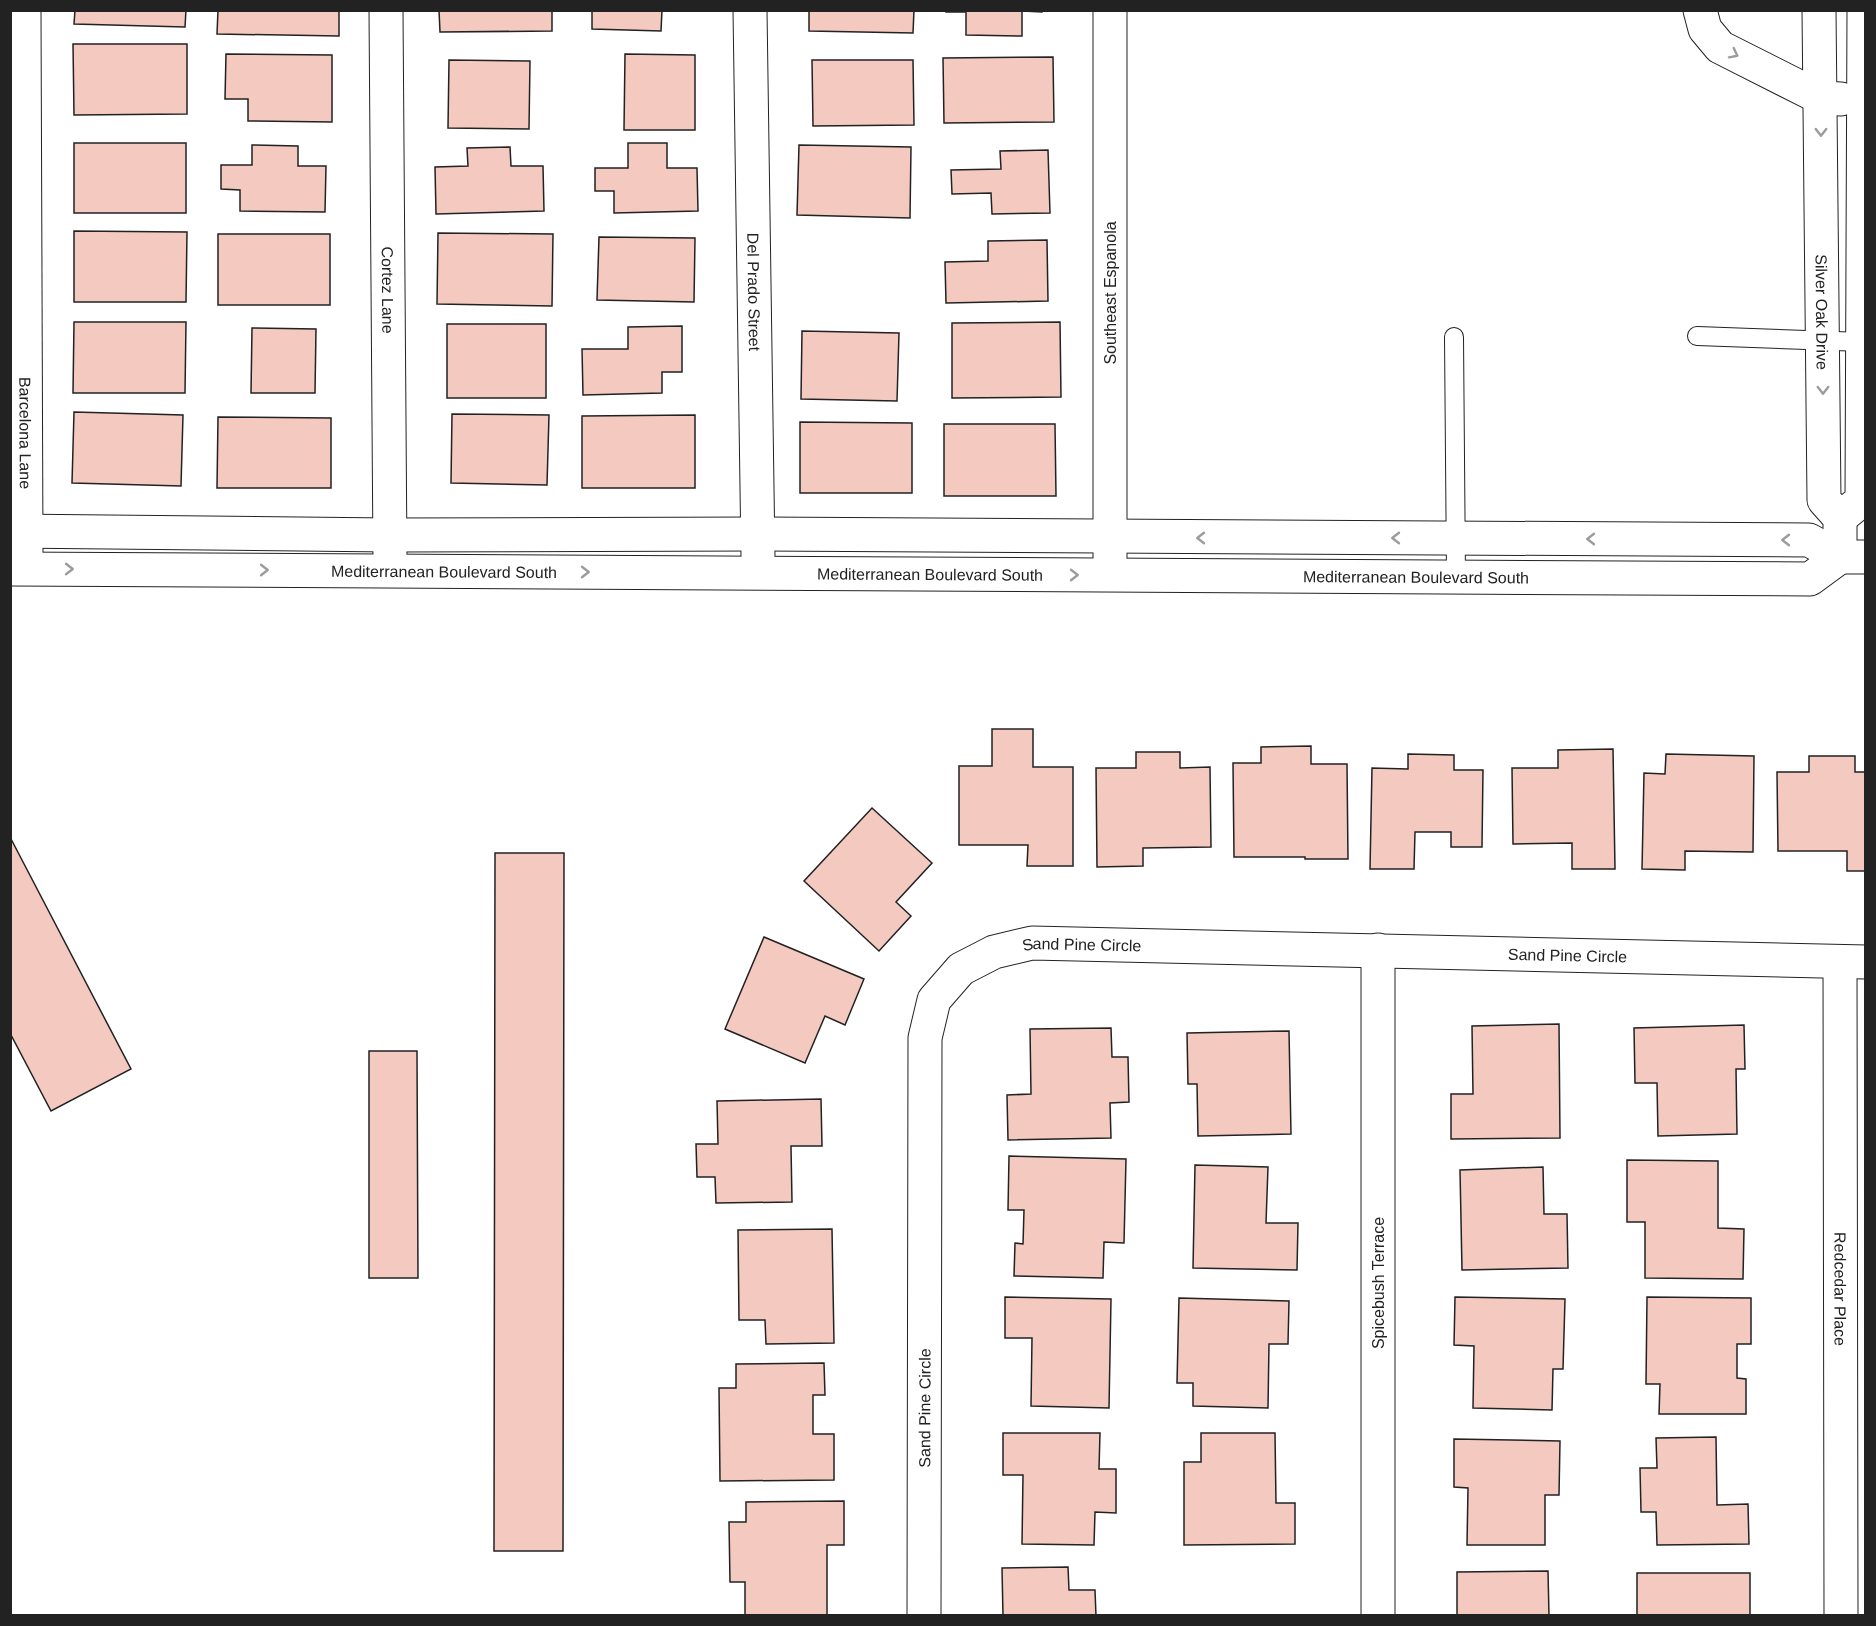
<svg xmlns="http://www.w3.org/2000/svg" width="1876" height="1626" font-family="Helvetica,sans-serif">
<style>
.building{fill:#f3c9c0;stroke:#222;stroke-width:1.5}
.lines{fill:none;stroke-linecap:round;stroke-linejoin:round}
.lane-casing{stroke:#222;stroke-width:20}
.street-casing{stroke:#222;stroke-width:35}
.lane{stroke:#fff;stroke-width:18}
.street{stroke:#fff;stroke-width:33}
.oneway{stroke:#9c9c9c}
.labels{text-anchor:middle;stroke-width:4.5;stroke-linejoin:round;paint-order:stroke}
.street-label{font-size:16px;fill:#222;stroke:#fff}
</style>
<rect width="100%" height="100%" fill="#fff"/>
<g class="building">
<path d="M75 10H186L185 27 74 24Z"/>
<path d="M218 10H339V36L217 34Z"/>
<path d="M439 10H552V31L440 32Z"/>
<path d="M592 10H662L661 31 592 29Z"/>
<path d="M809 10H914L913 33 809 31Z"/>
<path d="M946 10H1042V12L1022 11V36L966 35V12H946Z"/>
<path d="M73 44H187V114L74 115Z"/>
<path d="M226 54 332 55V122L248 121V99H225Z"/>
<path d="M625 54 695 55V130H624Z"/>
<path d="M1053 57 1054 122 944 123 943 58Z"/>
<path d="M449 60 530 61 529 129 448 128Z"/>
<path d="M812 60H913L914 125 813 126Z"/>
<rect x="74" y="143" width="112" height="70"/>
<path d="M628 143H667V168H697L698 211 614 213V191H595V168H628Z"/>
<path d="M252 145 298 146V166H326L325 212 240 211V190L221 189V165H252Z"/>
<path d="M799 145 911 147 910 218 797 215Z"/>
<path d="M510 147 511 166H543L544 211 436 214 435 167 468 166 467 148Z"/>
<path d="M1048 150 1050 213 992 214 991 193 952 194 951 170 1001 169 1000 151Z"/>
<path d="M74 231 187 232 186 302H74Z"/>
<path d="M438 233 553 234 552 306 437 304Z"/>
<rect x="218" y="234" width="112" height="71"/>
<path d="M599 237 695 238 694 302 597 300Z"/>
<path d="M1047 240 1048 301 946 303 945 262 988 261V241Z"/>
<path d="M74 322H186L185 393H73Z"/>
<path d="M1060 322 1061 397 952 398V323Z"/>
<rect x="447" y="324" width="99" height="74"/>
<path d="M682 326V372H662V393L583 395 582 349H628V327Z"/>
<path d="M252 328 316 329 315 393H251Z"/>
<path d="M802 331 899 333 897 401 801 399Z"/>
<path d="M74 412 183 415 181 486 72 483Z"/>
<path d="M452 414 549 415 547 485 451 483Z"/>
<path d="M695 415V488H582V416Z"/>
<path d="M218 417 331 418V488H217Z"/>
<path d="M800 422 912 423V493H800Z"/>
<path d="M944 424H1055L1056 496H944Z"/>
<path d="M992 729H1033V767H1073V866H1027L1028 845H959V766H992Z"/>
<path d="M1311 746V764H1347L1348 859H1305V857H1234L1233 763H1261V747Z"/>
<path d="M1613 749 1615 869H1572V843L1513 844 1512 768H1558V750Z"/>
<path d="M1136 752H1180V768L1210 767 1211 847 1143 848V866L1097 867 1096 768H1136Z"/>
<path d="M1408 754 1454 755V770H1483L1482 847H1451V832H1415L1414 869H1370L1372 768 1408 769Z"/>
<path d="M1666 754 1754 756 1753 852 1685 851V870L1642 869 1644 773 1665 774Z"/>
<path d="M1809 756H1855V772H1866V871H1847V851H1778L1777 772H1809Z"/>
<path d="M872 808 932 863 896 902 911 916 879 951 804 881Z"/>
<path d="M10 837 131 1069 51 1111 10 1033Z"/>
<path d="M495 853H564L563 1551H494Z"/>
<path d="M764 937 864 979 845 1025 825 1016 805 1063 725 1029Z"/>
<path d="M1559 1024 1560 1138 1451 1139V1094H1473L1472 1026Z"/>
<path d="M1744 1025 1745 1069H1736L1737 1134 1658 1136 1657 1083H1635L1634 1028Z"/>
<path d="M1111 1028 1112 1057H1128L1129 1102 1110 1103 1111 1138 1008 1140 1007 1095 1031 1094 1030 1029Z"/>
<path d="M1289 1031 1291 1134 1198 1136 1197 1084H1188L1187 1033Z"/>
<path d="M369 1051H417L418 1278H369Z"/>
<path d="M821 1099 822 1146H791L792 1202 716 1203 715 1177H697L696 1144H718L717 1101Z"/>
<path d="M1009 1156 1126 1159 1124 1243 1104 1242 1103 1278 1014 1276 1015 1243 1023 1244 1024 1210H1008Z"/>
<path d="M1627 1160 1718 1161V1228L1744 1229 1743 1279 1645 1278V1222H1627Z"/>
<path d="M1195 1165 1268 1167 1266 1223H1298L1297 1270 1193 1268Z"/>
<path d="M1543 1167 1544 1214H1567L1568 1268 1462 1270 1460 1170Z"/>
<path d="M832 1229 834 1343 766 1344 765 1320H739L738 1230Z"/>
<path d="M1005 1297 1111 1299 1109 1408 1031 1406 1032 1338H1005Z"/>
<path d="M1455 1297 1565 1299 1563 1369H1553L1552 1410 1473 1408 1474 1346 1454 1345Z"/>
<path d="M1647 1297 1751 1298V1344H1737V1378L1746 1379V1414H1659L1660 1384H1646Z"/>
<path d="M1179 1298 1289 1301 1288 1344H1269L1268 1408 1193 1406V1383H1177Z"/>
<path d="M824 1363 825 1395H813V1434H834V1480L720 1481 719 1388H736V1364Z"/>
<path d="M1003 1433H1100L1099 1469H1116V1513L1095 1512 1094 1545 1022 1544 1023 1475H1003Z"/>
<path d="M1201 1433H1275L1276 1503H1295V1544L1184 1545V1462H1201Z"/>
<path d="M1716 1437 1717 1505 1748 1504 1749 1544 1657 1545 1656 1512H1641L1640 1468H1657L1656 1438Z"/>
<path d="M1454 1439 1560 1441 1559 1495H1545V1545H1467L1468 1488 1454 1487Z"/>
<path d="M844 1501V1545H827V1615H745V1582H730L729 1522H746V1502Z"/>
<path d="M1068 1567 1069 1590H1095L1096 1616H1003L1002 1568Z"/>
<path d="M1548 1571 1549 1616H1457V1572Z"/>
<rect x="1637" y="1573" width="113" height="43"/>
</g>
<g class="lines">
<defs>
<g id="lane">
<path d="M1697 336 1863 342"/>
<path d="M1454 337 1456 577"/>
</g>
<g id="street">
<path id="s1" d="M24 10 26 552"/>
<path id="s2" d="M386 10 390 558"/>
<path id="s3" d="M750 10 758 556"/>
<path d="M1110 10V558"/>
<path d="M1700 10 1705 29 1720 47 1821 98 1841 99"/>
<path id="s4" d="M1819 10 1824 500 1840 518V557"/>
<path d="M1840 518 1862 500 1864 10"/>
<path d="M10 531 390 535 758 534 1809 540 1840 557H1866"/>
<path id="s5" d="M10 569 1810 579 1840 557"/>
<path id="s6" d="M1840 962 1841 1616"/>
<path id="s7" d="M924 1616 925 1038 934 1000 961 969 994 952 1032 943 1866 962"/>
<path d="M1378 1616V950"/>
</g>
</defs>
<use href="#lane" class="lane-casing"/>
<use href="#street" class="street-casing"/>
<use href="#lane" class="lane"/>
<use href="#street" class="street"/>
</g>
<defs><path id="oneway-chevron" d="M-2-3.5L2.5 0L-2 3.5" fill="none" stroke-width="1.6" stroke-linecap="round" stroke-linejoin="round" transform="scale(1.5)"/></defs>
<g class="oneway">
<use href="#oneway-chevron" transform="translate(1734 54) rotate(27)"/>
<use href="#oneway-chevron" transform="translate(1821 132) rotate(90)"/>
<use href="#oneway-chevron" transform="translate(1823 390) rotate(90)"/>
<use href="#oneway-chevron" transform="translate(1201 538) rotate(-180)"/>
<use href="#oneway-chevron" transform="translate(1396 538) rotate(-180)"/>
<use href="#oneway-chevron" transform="translate(1591 539) rotate(-180)"/>
<use href="#oneway-chevron" transform="translate(1786 540) rotate(-180)"/>
<use href="#oneway-chevron" transform="translate(69 569)"/>
<use href="#oneway-chevron" transform="translate(264 570)"/>
<use href="#oneway-chevron" transform="translate(585 572)"/>
<use href="#oneway-chevron" transform="translate(1074 575)"/>
</g>
<g class="labels">
<g class="street-label">
<text dy="6" stroke="none"><textPath href="#s2" startOffset="280">Cortez Lane</textPath></text>
<text dy="6" stroke="none"><textPath href="#s3" startOffset="282">Del Prado Street</textPath></text>
<text transform="translate(1110 293) rotate(-90)" y="6">Southeast Espanola</text>
<text dy="6" stroke="none"><textPath href="#s4" startOffset="302">Silver Oak Drive</textPath></text>
<text dy="6" stroke="none"><textPath href="#s1" startOffset="423">Barcelona Lane</textPath></text>
<text dy="6" stroke="none"><textPath href="#s5" startOffset="434">Mediterranean Boulevard South</textPath></text>
<text dy="6" stroke="none"><textPath href="#s5" startOffset="920">Mediterranean Boulevard South</textPath></text>
<text dy="6" stroke="none"><textPath href="#s5" startOffset="1406">Mediterranean Boulevard South</textPath></text>
<text dy="6" stroke="none"><textPath href="#s7" startOffset="784">Sand Pine Circle</textPath></text>
<text dy="6" stroke="none"><textPath href="#s7" startOffset="1270">Sand Pine Circle</textPath></text>
<text transform="translate(1378 1283) rotate(-90)" y="6">Spicebush Terrace</text>
<text dy="6" stroke="none"><textPath href="#s6" startOffset="327">Redcedar Place</textPath></text>
<text dy="6" stroke="none"><textPath href="#s7" startOffset="208">Sand Pine Circle</textPath></text>
</g>
</g>
<rect width="1876" height="1626" fill="none" stroke="#222222" stroke-width="24"/>
</svg>
